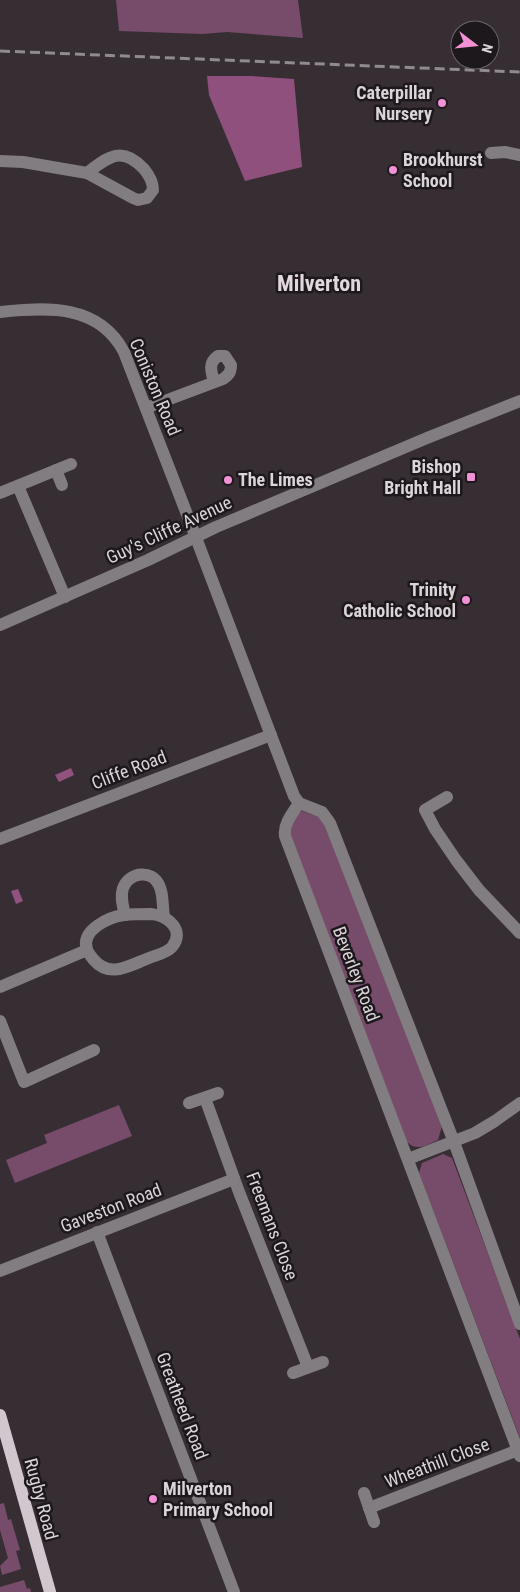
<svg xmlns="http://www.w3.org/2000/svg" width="520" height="1592" font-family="'Roboto Condensed',sans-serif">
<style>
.green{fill:#774b6a}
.forest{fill:#90507d}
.water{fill:#91527f}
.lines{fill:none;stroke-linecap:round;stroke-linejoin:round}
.minor{stroke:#817d80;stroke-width:12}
.major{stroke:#d2c7ce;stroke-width:12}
.rail{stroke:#918a8e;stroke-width:3;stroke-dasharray:10 5;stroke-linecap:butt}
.poi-dot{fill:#f391d6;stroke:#1c181b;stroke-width:2}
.labels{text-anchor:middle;stroke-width:5;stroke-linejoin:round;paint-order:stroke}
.poi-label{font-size:18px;font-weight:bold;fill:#dbd5d9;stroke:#1c181b;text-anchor:end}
.street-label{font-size:18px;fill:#dbd5d9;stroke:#1c181b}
.district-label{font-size:22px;font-weight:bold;fill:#e3d7de;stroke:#1c181b}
</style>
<rect width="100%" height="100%" fill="#372e34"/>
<g class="green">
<path d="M116 0H298L303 38 227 32 202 34 119 31Z"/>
<path d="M302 811 319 817 324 823 442 1126 438 1140C427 1145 417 1152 407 1142L289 832 298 813Z"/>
<path d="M119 1105 132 1136 15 1183 6 1160 47 1143 44 1135Z"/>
<path d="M443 1154 452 1158 520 1339V1438L419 1173 422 1163Z"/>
<path d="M4 1503 8 1520 11 1519 20 1550 16 1551 21 1569 2 1575 0 1566 8 1558 0 1530V1504Z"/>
<path d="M24 1580 27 1589 30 1588 31 1592H0V1587Z"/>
</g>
<path class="forest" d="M207 76H251L294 79 302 167 245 181 209 95Z"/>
<g class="water">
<path d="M71 768 74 775 59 782 55 775Z"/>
<path d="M18 889 23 901 16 904 11 891Z"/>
</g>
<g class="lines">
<g class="minor">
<path d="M491 153 505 152 520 155"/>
<path d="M0 161 23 162 87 173 133 198 138 200 147 198 153 190C153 181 149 175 144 169 122 145 108 157 87 173"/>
<path d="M0 312C47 307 99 304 124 352L190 522 294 796 299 803 322 812 330 823 454 1142 520 1324"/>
<path d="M146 408 223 379C229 375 231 372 231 365L225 356H218C208 363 211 371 214 381"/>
<path d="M56 470 62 485"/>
<path d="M18 486 65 597"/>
<path d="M0 493 71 464"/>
<path d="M0 625 148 560 216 527 427 438 520 401"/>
<path d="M447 797 425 810 435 829 456 860 479 890 520 933"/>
<path d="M299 803C293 813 283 824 285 836L520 1456"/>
<path d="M0 839 271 735"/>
<path d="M151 914C167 915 186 930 172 947 167 953 156 955 149 958 128 966 110 979 93 959 91 956 88 953 87 950 80 930 109 917 124 915 133 914 142 914 151 914Z"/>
<path d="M125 915C123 906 120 897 123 888 129 872 152 869 159 885 164 895 162 906 164 916"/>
<path d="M0 987 87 950"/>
<path d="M0 1021 24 1082 94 1050"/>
<path d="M205 1098 239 1192 308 1367"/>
<path d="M189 1103 218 1093"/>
<path d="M408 1159 475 1133 495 1121 520 1103"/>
<path d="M97 1232 234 1592"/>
<path d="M0 1271 234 1179"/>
<path d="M293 1373 323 1362"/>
<path d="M364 1493 374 1522"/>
<path d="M369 1508 518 1450"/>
</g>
<path class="major" d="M0 1415 50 1592"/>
<path class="rail" d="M0 51 520 72"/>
</g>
<g class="poi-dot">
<circle cx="442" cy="103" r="5"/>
<circle cx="393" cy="170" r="5"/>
<rect x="466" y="472" width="10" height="10" rx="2.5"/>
<circle cx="228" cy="480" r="5"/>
<circle cx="466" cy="600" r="5"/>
<circle cx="153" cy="1499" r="5"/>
</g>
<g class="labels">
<g class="poi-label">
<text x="432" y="99">Caterpillar<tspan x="432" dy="21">Nursery</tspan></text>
<text x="403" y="166" text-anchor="start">Brookhurst<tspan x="403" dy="21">School</tspan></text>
<text x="461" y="473">Bishop<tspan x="461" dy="21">Bright Hall</tspan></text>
<text x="238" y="486" text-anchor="start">The Limes</text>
<text x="456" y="596">Trinity<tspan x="456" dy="21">Catholic School</tspan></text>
<text x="163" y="1495" text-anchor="start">Milverton<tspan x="163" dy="21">Primary School</tspan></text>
</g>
<g class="street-label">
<text transform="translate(155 387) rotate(67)" y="6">Coniston Road</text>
<text transform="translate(169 530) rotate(-25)" y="6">Guy's Cliffe Avenue</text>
<text transform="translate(129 770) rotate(-21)" y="6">Cliffe Road</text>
<text transform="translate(356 974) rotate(69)" y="6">Beverley Road</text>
<text transform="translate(111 1208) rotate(-21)" y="6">Gaveston Road</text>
<text transform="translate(272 1226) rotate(69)" y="6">Freemans Close</text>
<text transform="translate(182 1406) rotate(69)" y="6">Greatheed Road</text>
<text transform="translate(437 1463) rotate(-21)" y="6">Wheathill Close</text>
<text transform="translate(41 1499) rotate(75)" y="6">Rugby Road</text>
</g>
<g class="district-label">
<text x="319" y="291">Milverton</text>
</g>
</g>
<g transform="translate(475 45) rotate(106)"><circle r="24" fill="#1c181b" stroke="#686467"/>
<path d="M0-4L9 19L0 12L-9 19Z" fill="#f391d6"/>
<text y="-8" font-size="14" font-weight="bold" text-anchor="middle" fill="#dbd5d9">N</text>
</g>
</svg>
